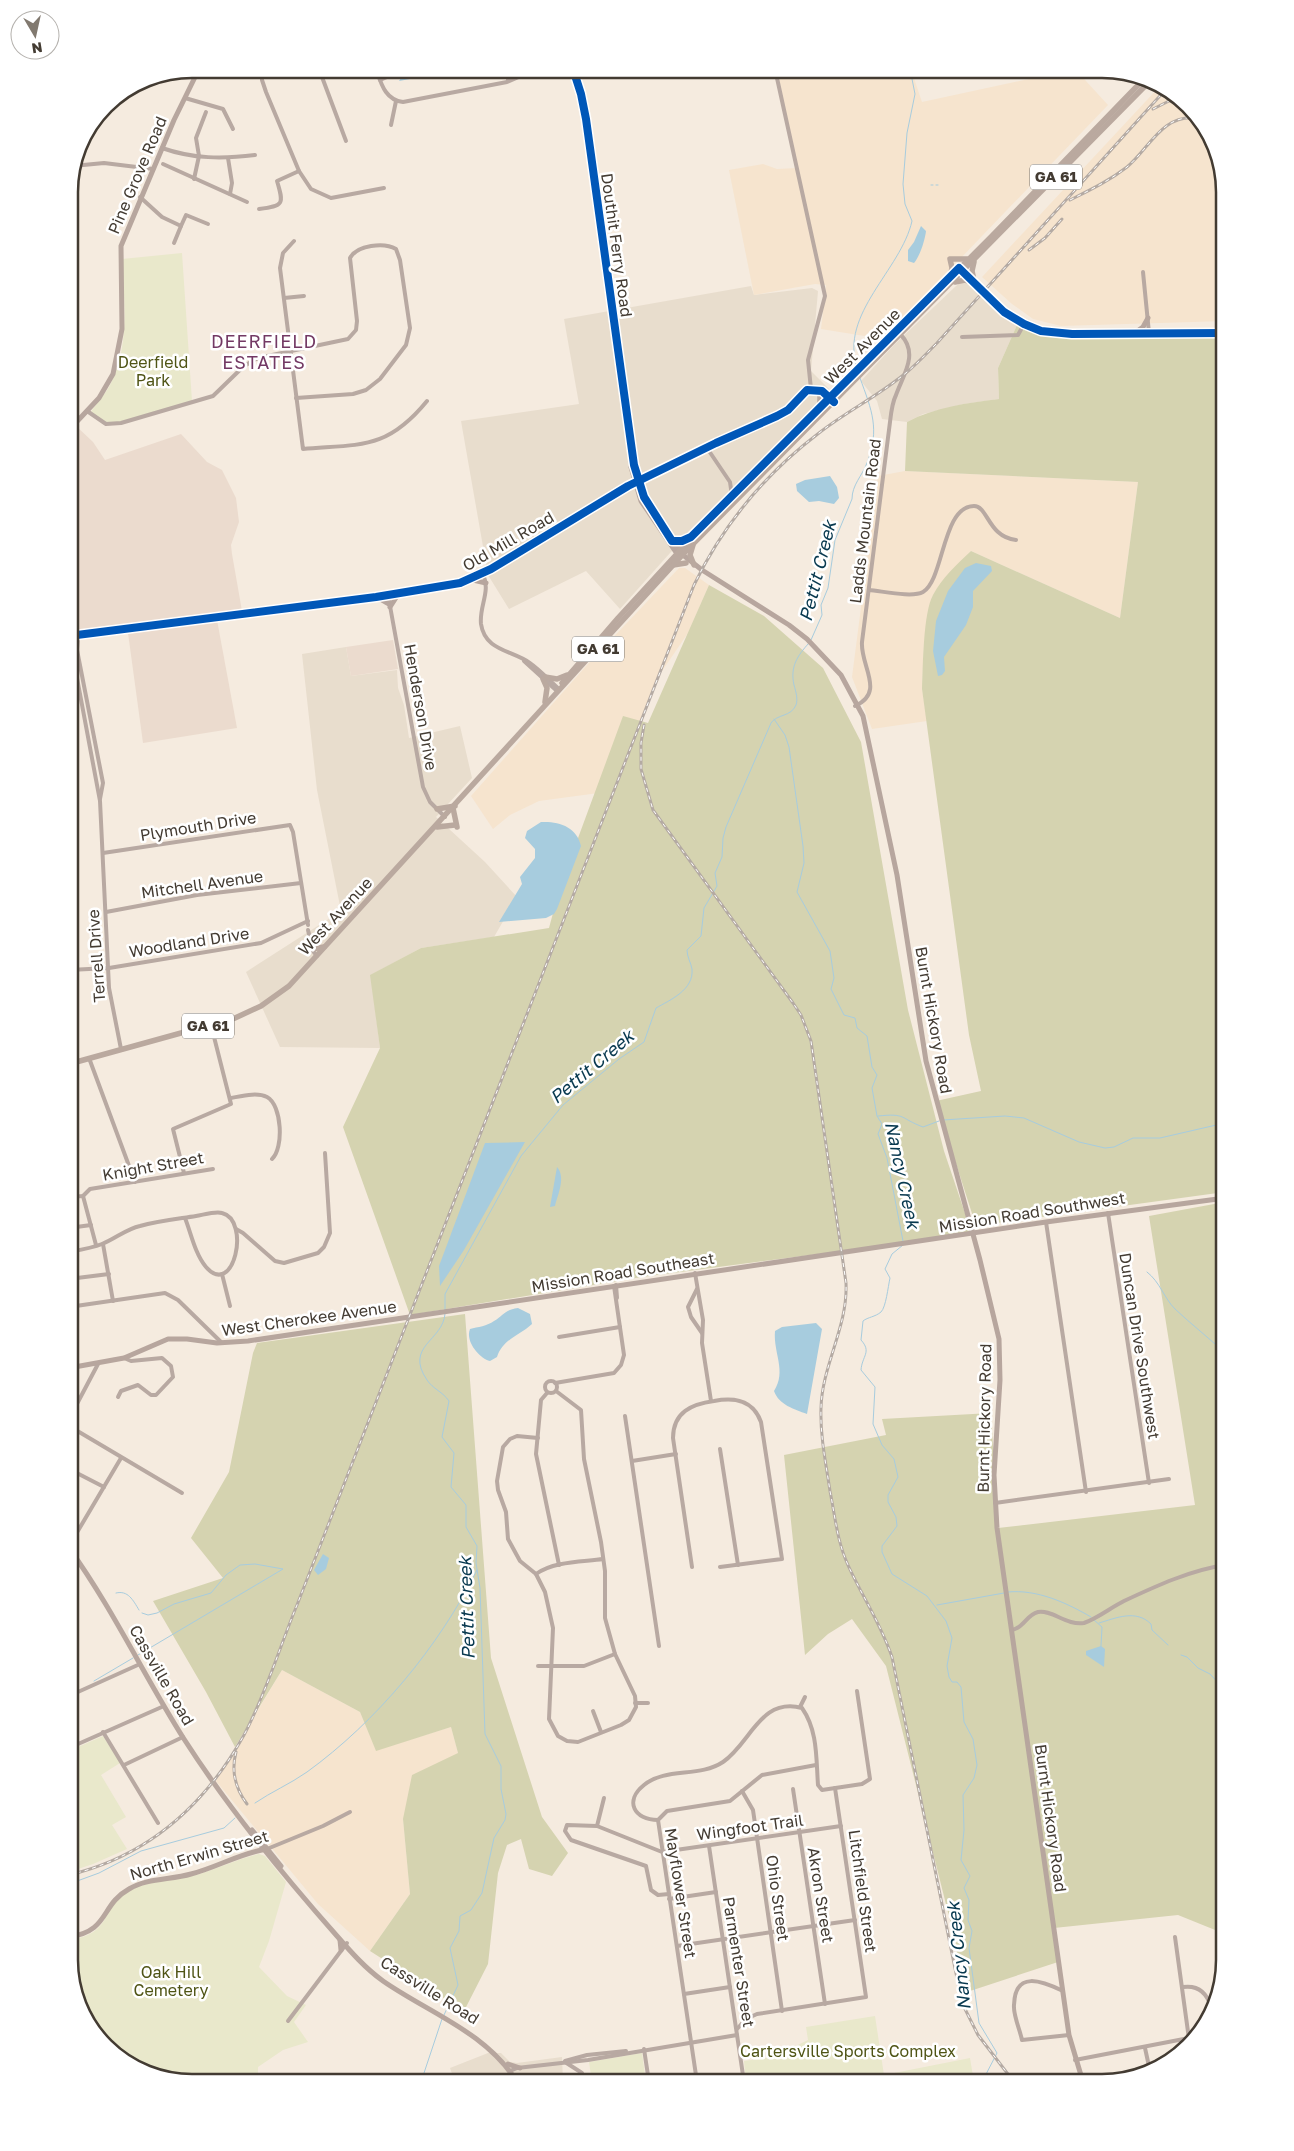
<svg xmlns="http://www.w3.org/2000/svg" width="1294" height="2151" font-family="'Golos Text',sans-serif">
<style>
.commercial{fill:#e8ddcd}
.built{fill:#f6e4ce}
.education{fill:#ebdbce}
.green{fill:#e9e8cb}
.forest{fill:#d5d3b0}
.water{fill:#a7ccde}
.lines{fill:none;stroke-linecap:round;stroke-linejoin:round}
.stream{stroke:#a7ccde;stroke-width:1}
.street{stroke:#b8a9a2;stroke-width:4}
.secondary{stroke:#b7a69e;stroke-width:5}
.primary{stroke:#baa99f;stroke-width:5.5}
.rail-casing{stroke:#b4aaa3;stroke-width:3}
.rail{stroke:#fff;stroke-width:1;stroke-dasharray:4;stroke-linecap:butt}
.cycleway-casing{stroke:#fff;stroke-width:11}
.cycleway{stroke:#0057b8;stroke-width:8}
.labels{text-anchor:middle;stroke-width:5;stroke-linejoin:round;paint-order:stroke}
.shield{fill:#fff;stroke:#7b7670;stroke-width:1}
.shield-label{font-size:15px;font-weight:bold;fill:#433b32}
.street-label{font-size:16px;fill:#433b32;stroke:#fff}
.park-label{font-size:16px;fill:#4f5415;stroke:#fff}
.neighbourhood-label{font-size:18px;letter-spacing:1px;fill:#733964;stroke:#fff}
.water-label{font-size:18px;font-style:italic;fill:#08394f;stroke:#fff}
.rim{fill:none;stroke:#433b32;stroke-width:2.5}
</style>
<rect width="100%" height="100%" fill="#f5ebdf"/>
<g class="commercial">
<path d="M968 282 999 313 1017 325 998 368 999 399 964 404 923 414 907 422 882 419 877 401 861 381 894 345 956 286 960 283Z"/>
<path d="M751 286 754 295 812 288 818 291 811 371 829 389 799 424 670 553 620 609 586 571 509 609 488 575 461 421 579 404 564 319Z"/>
<path d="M346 647 351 676 397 670 398 688 404 705 409 738 460 726 472 778 436 817 485 862 517 897 494 937 421 948 371 975 380 1048 280 1047 246 972 341 911 317 790 302 654Z"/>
<path d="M488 2053H501L510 2062 517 2063 562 2057 563 2082H455L450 2068Z"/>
</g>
<g class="built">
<path d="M777 69H911L922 102 1075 69 1108 105 883 339 821 329 826 285 815 284 754 295 729 170 763 164 777 169 797 168Z"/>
<path d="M1160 86 1171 90 1213 137 1225 191V321L1061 326 1033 319 1012 304 982 277Z"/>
<path d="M905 471 1138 482 1120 618 971 551 932 597 924 643 922 689 927 721 872 729 852 677 878 476Z"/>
<path d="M679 568H685L709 585 688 633 658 677 612 794 606 792 539 801 510 815 493 829 471 796 587 665Z"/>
<path d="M282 1670 360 1712 376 1750 451 1727 458 1753 403 1819 410 1894 370 1951 318 1904 216 1781Z"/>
</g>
<g class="education">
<path d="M76 426 93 442 105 460 181 434 207 462 222 470 236 498 239 522 231 545 232 554 242 611 147 622 77 634 69 633V433Z"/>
<path d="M217 620 237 728 143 743 128 633Z"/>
<path d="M393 640 398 669 351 676 346 647Z"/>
</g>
<g class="green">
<path d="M182 253 192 401 119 422H106L91 412C97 402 106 394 111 383 130 344 124 300 122 259Z"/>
<path d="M103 1736 120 1763 101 1775 126 1817 112 1825 127 1849 93 1864 69 1872V1751Z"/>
<path d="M259 1854 265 1856 286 1882 269 1941 259 1967 287 1996 306 2005 294 2022 308 2042 283 2050 258 2067V2082H184L121 2059 81 2014 69 1960V1940C114 1934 100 1906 129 1891 150 1880 174 1880 196 1875 217 1869 237 1859 259 1854Z"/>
<path d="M875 2016 884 2075 970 2058 974 2082H746L744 2061 773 2057 808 2040 806 2027Z"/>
<path d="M642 2053 646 2082H592L589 2062Z"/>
</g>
<g class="forest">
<path d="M1017 325 1056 338 1225 335V1192L976 1226 936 1101 981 1091 969 1035 922 689C923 667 923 613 933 595 942 578 957 564 971 551L1120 618 1138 482 905 471 907 422C935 407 967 403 999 399L998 368Z"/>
<path d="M709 585 764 616 823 668 861 742 908 1010 944 1151 972 1234 642 1277 410 1315 343 1127 380 1048 370 975 421 948 549 928 560 887 623 716 648 723Z"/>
<path d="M1225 1202V1934L1178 1915 1054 1928 1058 1962 961 1994 956 1944 886 1666 852 1619 828 1634 805 1655 784 1455 886 1435 882 1419 991 1413 998 1528 1195 1505 1149 1216Z"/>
<path d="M465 1314 491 1658 542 1817 568 1853 552 1876 529 1869 521 1839 507 1845 498 1873 488 1964 464 2011 370 1951 410 1894 403 1819 412 1775 458 1753 451 1727 376 1751 360 1712 282 1670 235 1747 206 1692 153 1601 223 1578 191 1538 229 1472 253 1353 257 1343Z"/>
</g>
<g class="water">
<path d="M435 69H464L399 81 401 78C405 78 432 71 435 69Z"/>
<path d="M921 226 926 231C925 240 920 256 914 263L908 261V250L914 242Z"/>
<path d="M830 476 837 487 839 498 834 504 819 501 809 502 797 491 796 484 805 480Z"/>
<path d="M976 563 991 566 992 571 973 591V607L966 625 944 657 945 671 942 675 938 676 933 651 936 621 948 591 965 568Z"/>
<path d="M541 822C559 821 577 827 581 846L557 909 554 914 546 918 499 922 522 884 520 877 535 858V849L525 838 527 831Z"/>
<path d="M525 1142 464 1250 440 1286 439 1266 485 1143Z"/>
<path d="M557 1167C566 1177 558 1194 555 1206L550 1207Z"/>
<path d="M518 1308 530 1314 532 1324C519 1336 503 1339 497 1357L490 1361C479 1358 465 1341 470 1329 478 1327 487 1326 494 1321 504 1315 504 1310 518 1308Z"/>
<path d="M816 1323 822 1329 807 1414C794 1409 779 1405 774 1391 787 1371 773 1353 775 1331L782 1327Z"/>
<path d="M323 1554 329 1558 326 1569 318 1575 314 1570Z"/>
<path d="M1101 1646 1105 1649 1104 1667 1086 1655V1651Z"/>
</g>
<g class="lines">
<g class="stream">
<path d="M931 185H933"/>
<path d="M936 185H938"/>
<path d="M857 367C839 314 901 270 912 221L905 204 903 184 907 133 915 94 910 69"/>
<path d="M811 640 822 615 821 605 828 588 835 540 852 499C852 485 862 476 867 463 880 429 872 411 860 378"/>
<path d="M774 719 785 735 789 747 803 846 804 863 797 892 830 951 834 978 831 989 844 1015 855 1018 857 1028 867 1036 872 1067 877 1075 872 1088 877 1116 882 1124 878 1134 887 1158 903 1241"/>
<path d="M878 1116C907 1113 899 1118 923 1127L939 1121"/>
<path d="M943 1120 1005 1116 1024 1118 1079 1142 1105 1148 1114 1147 1133 1138H1160L1225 1123"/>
<path d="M903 1245 892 1254 885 1269 890 1278C888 1287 886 1307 881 1312 875 1317 868 1317 863 1321L861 1340C872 1352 862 1356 861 1370L875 1387 873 1424 882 1445 894 1459 898 1477 888 1495V1502L896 1517 897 1526 882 1546V1552L892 1574 927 1596 946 1621 952 1638 947 1666 949 1677 952 1682H957L961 1687 964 1722 973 1739 977 1765 974 1778 963 1795 964 1830 961 1860 970 1876 964 1888 969 1900 968 1920 972 1931 969 1948 979 2023 997 2053 982 2082"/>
<path d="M1147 1272C1160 1282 1164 1298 1175 1309 1191 1324 1209 1338 1225 1353"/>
<path d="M445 1310V1294L521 1156 563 1105 619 1059 644 1042 656 1008C670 1000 694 990 692 969 691 963 687 957 687 950L701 936 704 908 717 886 715 873 722 857 723 838 726 827 771 723C777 714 791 717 796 705 798 699 796 692 794 685 790 667 797 656 809 643"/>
<path d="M1008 1592C1037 1589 1067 1603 1091 1617"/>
<path d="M116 1593C128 1590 133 1600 139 1610"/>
<path d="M937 1605 1004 1593"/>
<path d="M1094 1620 1102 1627 1101 1646"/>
<path d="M1099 1623C1116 1618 1136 1609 1151 1624L1152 1630 1168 1645"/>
<path d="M138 1655 283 1569 255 1564 240 1565 226 1575 211 1593 174 1604 157 1613 148 1615 142 1613"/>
<path d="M1181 1655 1187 1657 1198 1668 1210 1674 1225 1690"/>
<path d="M94 1681 133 1658"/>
<path d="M255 1803C271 1792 290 1784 307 1772 376 1722 439 1647 477 1570"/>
<path d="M69 1884 99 1873 141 1851 224 1828 235 1818"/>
<path d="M444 2015 458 1985 450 1948 459 1931 460 1916 471 1910 482 1893 494 1838 505 1820 506 1814 501 1789V1766L485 1734 480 1588 476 1563 477 1546 466 1527V1505L451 1487 454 1453 442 1437 449 1401C443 1392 433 1389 427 1380 404 1346 443 1341 445 1314"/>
<path d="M421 2082 442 2019"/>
</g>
<g class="street">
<path d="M262 69V80L266 92 299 171 311 189 331 198 384 188"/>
<path d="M319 69 346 141"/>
<path d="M376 69C381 83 385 100 403 102L507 82 521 76 524 69"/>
<path d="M775 69 825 296 808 360 811 389"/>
<path d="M380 80 406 69"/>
<path d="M508 80 516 69"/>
<path d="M185 98 223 109 233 129"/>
<path d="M391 125 396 101"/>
<path d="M162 148C193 159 223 159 255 155"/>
<path d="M228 158 232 183 230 194"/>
<path d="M163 164 247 202"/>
<path d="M73 166 104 163 153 169"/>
<path d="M194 179 199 156 196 138 206 112"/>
<path d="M140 197 162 217 181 226 174 243"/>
<path d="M259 209C284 206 284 204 277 181L299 171"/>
<path d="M181 226 186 215 208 224"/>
<path d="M294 241 283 253 280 268 303 449C361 444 387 450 427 401"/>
<path d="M1143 272 1149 333"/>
<path d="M284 298 304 296"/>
<path d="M962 337 1018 335 1024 324"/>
<path d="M87 411 106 424 121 423 213 396 244 366 258 358 348 339 356 330 357 321 350 258C357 245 384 242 396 249L400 260 410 328 406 345 380 379 366 390 353 394 296 398"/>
<path d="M707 448 730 482 732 496"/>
<path d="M483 574C491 592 479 606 481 624 485 651 512 650 530 663 540 670 549 680 559 689"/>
<path d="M869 590C882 591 912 598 923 592 944 580 942 506 974 506 988 506 988 537 1016 540"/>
<path d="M388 595 423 787 430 802 445 817"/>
<path d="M78 636 77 650 103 783 100 799"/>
<path d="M77 650 74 662 100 801 109 988 121 1049"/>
<path d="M524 661 557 691"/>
<path d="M855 706C886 692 860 666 862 642L890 422C891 413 892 403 896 395 903 375 919 354 901 335"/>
<path d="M103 853 290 825 293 832 308 925"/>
<path d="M106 912 197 895 301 883"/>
<path d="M308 930 313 951 317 956"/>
<path d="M69 970 109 968 261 943 308 921"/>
<path d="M89 1058 135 1182"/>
<path d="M231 1098C242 1096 257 1092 267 1097 282 1105 284 1148 272 1159"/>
<path d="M184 1173 173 1129 231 1104 211 1025"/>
<path d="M83 1196 96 1245"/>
<path d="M69 1197 83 1196 90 1189 213 1169"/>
<path d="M1108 1213 1149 1483"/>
<path d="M1046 1222 1086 1492"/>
<path d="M69 1228 91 1225"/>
<path d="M236 1229 243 1233 275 1261 284 1263 318 1253 324 1247 330 1233 325 1153"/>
<path d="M103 1244 113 1301"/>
<path d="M69 1252C80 1250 92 1248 102 1244 115 1239 126 1229 140 1226 158 1221 177 1219 196 1216 203 1215 215 1211 222 1213 251 1220 234 1299 206 1267 195 1254 191 1233 185 1218"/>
<path d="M695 1273 703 1320 702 1343 711 1401"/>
<path d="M222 1274 230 1306"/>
<path d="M69 1279 109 1274"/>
<path d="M616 1285 617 1298"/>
<path d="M697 1289 688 1307 691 1317 702 1333"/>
<path d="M69 1307 165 1293 178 1300 222 1343"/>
<path d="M559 1337 620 1327"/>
<circle cx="551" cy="1387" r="6"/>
<path d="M555 1383 614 1373 621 1365 624 1355 614 1286"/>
<path d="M547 1393 541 1400 536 1454 559 1565"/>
<path d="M118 1397 121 1391 138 1385 151 1395H156L173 1377 171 1366 162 1358 131 1361 124 1358"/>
<path d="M625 1416 659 1646"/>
<path d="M69 1419 98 1364"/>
<path d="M69 1426 182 1493"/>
<path d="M538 1438 517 1436 510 1439 503 1447 497 1481 498 1490 506 1512 508 1539 520 1561 536 1574 545 1592 553 1628 549 1719 558 1736 567 1741 578 1742 621 1725 629 1720 636 1707 635 1696 615 1654 605 1618V1571L601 1542 584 1459 581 1410 556 1391"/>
<path d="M720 1449 738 1565"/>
<path d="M632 1461 676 1454"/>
<path d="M69 1469 104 1487"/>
<path d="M995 1503 1169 1479"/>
<path d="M69 1546 121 1458"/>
<path d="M692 1567 673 1438C673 1412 692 1404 714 1401 735 1397 753 1400 761 1422L782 1559 720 1567"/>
<path d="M69 1570 79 1563"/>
<path d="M536 1574C554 1561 582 1562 603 1559"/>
<path d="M1012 1630C1024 1628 1026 1615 1038 1612 1051 1609 1067 1626 1084 1623 1098 1618 1110 1608 1124 1601 1156 1586 1191 1570 1225 1565"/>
<path d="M538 1666H584L615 1654"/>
<path d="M69 1696 140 1664"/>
<path d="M635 1703H648"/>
<path d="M800 1707 805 1697"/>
<path d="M593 1711 601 1732"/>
<path d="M103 1732 158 1823"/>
<path d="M69 1748 164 1706"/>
<path d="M124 1765 183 1737"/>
<path d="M793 1789 825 2004"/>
<path d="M742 1791 753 1810 782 2011"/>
<path d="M658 1820C634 1820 624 1801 644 1785 666 1767 699 1778 723 1762 751 1743 760 1697 802 1708 818 1731 816 1758 818 1785L822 1790 862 1784 870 1779 857 1691"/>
<path d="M597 1826 604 1798"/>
<path d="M709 1846 744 2082"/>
<path d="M267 1849 323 1826 350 1812"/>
<path d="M669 1894 658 1895 651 1890 646 1866 571 1840 565 1831 567 1825 597 1826 662 1852 841 1826"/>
<path d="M669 1899 716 1892"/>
<path d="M1175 1937 1189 2039"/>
<path d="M677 1946 855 1920"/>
<path d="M1183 1987C1198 1985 1207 1993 1211 2007"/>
<path d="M1063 1991C1042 1981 1015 1970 1014 2005 1013 2015 1020 2030 1022 2040L1069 2035"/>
<path d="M684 1994 730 1987"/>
<path d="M288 2021 347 1943"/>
<path d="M737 2029 746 2019 757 2014 866 1997 835 1788"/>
<path d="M1145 2048 1150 2071"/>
<path d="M644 2049 649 2082"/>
<path d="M1075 2060 1189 2038"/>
<path d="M565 2061 587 2055 626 2051"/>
<path d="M565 2062 582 2073 586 2082"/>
<path d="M510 2071 517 2068 588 2060 737 2035"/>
<path d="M697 2082 658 1820 667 1811 730 1801 762 1775 816 1765"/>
</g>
<g class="secondary">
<path d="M573 69 584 106 627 426 634 465 643 493 683 555 702 570 789 625 807 639 841 675 863 716 897 875 926 1061 980 1260 999 1339 1000 1380 994 1475 997 1528 1069 2035 1083 2082"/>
<path d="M961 270 1004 312 1024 324 1041 331 1072 334 1225 333"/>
<path d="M1136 332 1143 327 1148 318"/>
<path d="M69 430 99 398 113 374 122 329 121 246 174 120 199 69"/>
<path d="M631 467 641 501 678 555"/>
<path d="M473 580 486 583"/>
<path d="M377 597 389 604"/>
<path d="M390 607 399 593"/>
<path d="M69 636 376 597 460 583 491 569 628 486 716 443 777 416 788 410 807 390H819L832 400"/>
<path d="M69 1368 124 1358 168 1339H187L217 1343 248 1341 1046 1222 1225 1198"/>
<path d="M69 1548C113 1609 144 1676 184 1739 229 1809 282 1874 337 1936 351 1952 365 1968 383 1981 429 2013 486 2032 517 2082"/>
<path d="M252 1830 281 1866"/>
<path d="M69 1937C110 1931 100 1905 129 1889 147 1878 171 1880 191 1874 218 1867 240 1853 267 1849"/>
<path d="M340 1940 341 1950"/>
<path d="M508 2064 520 2068"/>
</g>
<g class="primary">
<path d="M974 262 972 271 975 284"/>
<path d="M950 277 952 268 950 259H967"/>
<path d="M955 282 965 280 972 282"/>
<path d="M811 389 820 394V406"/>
<path d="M672 541 687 539"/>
<path d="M693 545 690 555 694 565"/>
<path d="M673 565 686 563"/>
<path d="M545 677 557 679 567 675"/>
<path d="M543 679 547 688 545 702"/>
<path d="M562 683 618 618 708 520 991 237 1143 80"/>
<path d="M453 808 457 827"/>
<path d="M437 809 455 806"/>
<path d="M437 827 455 825"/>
<path d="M312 949 324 947"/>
<path d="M69 1064 235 1018 261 1006 289 986 686 551 1149 82"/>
</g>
<defs>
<g id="rail">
<path d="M1153 109 1169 101 1179 99"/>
<path d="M1070 200C1090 190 1109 181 1127 167 1149 149 1162 114 1196 118"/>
<path d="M1029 250 1045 238 1062 219"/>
<path d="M644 725 641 743V769L653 810 793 1003 801 1015 811 1041 846 1283C848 1327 822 1365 821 1408 820 1436 826 1464 830 1491 835 1516 837 1541 848 1565 862 1596 881 1624 892 1657L962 2003 978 2035 1014 2082"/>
<path d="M236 1752C231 1771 235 1788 247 1804"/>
<path d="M69 1875C148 1856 205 1805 244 1735 265 1696 280 1646 297 1605L694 585C723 525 765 474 819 433 847 411 880 395 907 372 918 363 927 353 937 343L1167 88"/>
</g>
</defs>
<use href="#rail" class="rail-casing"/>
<use href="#rail" class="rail"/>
<defs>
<g id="cycleway">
<path d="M573 69 581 94 586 119 634 465 644 497 672 541H682L691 537 959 268 1004 312 1024 324 1041 331 1072 334 1225 333"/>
<path d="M69 636 376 597 460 583 491 569 628 486 716 443 777 416 788 410 807 390 822 391 834 402"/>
</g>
</defs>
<use href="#cycleway" class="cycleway-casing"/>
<use href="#cycleway" class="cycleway"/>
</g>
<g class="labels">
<g class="shield">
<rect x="1030" y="164.5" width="52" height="25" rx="4"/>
<rect x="572" y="636.5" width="52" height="25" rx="4"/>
<rect x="182" y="1013.5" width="52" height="25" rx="4"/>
</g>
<g class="shield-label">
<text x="1056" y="182">GA 61</text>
<text x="598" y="654">GA 61</text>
<text x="208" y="1031">GA 61</text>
</g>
<g class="street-label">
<text transform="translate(137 175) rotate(-67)" y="6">Pine Grove Road</text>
<text transform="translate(617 245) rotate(82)" y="6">Douthit Ferry Road</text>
<text transform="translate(862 346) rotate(-45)" y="6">West Avenue</text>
<text transform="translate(865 521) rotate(-83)" y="6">Ladds Mountain Road</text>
<text transform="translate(508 541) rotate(-30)" y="6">Old Mill Road</text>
<text transform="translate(421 707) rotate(80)" y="6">Henderson Drive</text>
<text transform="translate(198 826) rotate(-9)" y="6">Plymouth Drive</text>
<text transform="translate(202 884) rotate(-8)" y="6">Mitchell Avenue</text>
<text transform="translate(335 916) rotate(-47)" y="6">West Avenue</text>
<text transform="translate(189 942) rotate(-9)" y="6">Woodland Drive</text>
<text transform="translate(96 956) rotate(-94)" y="6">Terrell Drive</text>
<text transform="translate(934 1020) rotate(80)" y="6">Burnt Hickory Road</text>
<text transform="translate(153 1166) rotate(-10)" y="6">Knight Street</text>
<text transform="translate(1032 1212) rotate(-9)" y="6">Mission Road Southwest</text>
<text transform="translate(623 1272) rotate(-9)" y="6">Mission Road Southeast</text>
<text transform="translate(309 1318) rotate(-8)" y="6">West Cherokee Avenue</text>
<text transform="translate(1140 1346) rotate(81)" y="6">Duncan Drive Southwest</text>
<text transform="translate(984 1418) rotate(-89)" y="6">Burnt Hickory Road</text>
<text transform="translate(162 1675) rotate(60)" y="6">Cassville Road</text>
<text transform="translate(1051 1818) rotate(82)" y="6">Burnt Hickory Road</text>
<text transform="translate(750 1827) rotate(-8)" y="6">Wingfoot Trail</text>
<text transform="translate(199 1855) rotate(-16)" y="6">North Erwin Street</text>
<text transform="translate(863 1891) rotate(82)" y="6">Litchfield Street</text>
<text transform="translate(681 1893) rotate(81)" y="6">Mayflower Street</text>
<text transform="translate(821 1895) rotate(81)" y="6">Akron Street</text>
<text transform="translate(778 1898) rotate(82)" y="6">Ohio Street</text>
<text transform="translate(739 1962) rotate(81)" y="6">Parmenter Street</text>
<text transform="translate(430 1990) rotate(32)" y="6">Cassville Road</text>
</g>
<g class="park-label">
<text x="153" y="368">Deerfield<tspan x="153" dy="18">Park</tspan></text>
<text x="171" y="1978">Oak Hill<tspan x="171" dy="18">Cemetery</tspan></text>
<text x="848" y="2057">Cartersville Sports Complex</text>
</g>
<g class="neighbourhood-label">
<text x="264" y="348">DEERFIELD<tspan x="264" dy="21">ESTATES</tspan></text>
</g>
<g class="water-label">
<text transform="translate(818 571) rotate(-76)" y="6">Pettit Creek</text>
<text transform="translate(592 1067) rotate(-40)" y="6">Pettit Creek</text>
<text transform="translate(902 1175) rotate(78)" y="6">Nancy Creek</text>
<text transform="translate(467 1608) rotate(-92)" y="6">Pettit Creek</text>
<text transform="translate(959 1956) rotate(-96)" y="6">Nancy Creek</text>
</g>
</g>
<path d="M0 0H1294V2151H0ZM192 78H1102A114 114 0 0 1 1216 192V1960A114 114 0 0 1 1102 2074H192A114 114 0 0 1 78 1960V192A114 114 0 0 1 192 78Z" fill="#fff" fill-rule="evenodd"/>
<path class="rim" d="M192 78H1102A114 114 0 0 1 1216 192V1960A114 114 0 0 1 1102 2074H192A114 114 0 0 1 78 1960V192A114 114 0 0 1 192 78Z"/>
<g transform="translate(35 35) rotate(171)"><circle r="24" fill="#ffffff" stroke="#b4b1ad"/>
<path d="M0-4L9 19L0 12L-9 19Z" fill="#81796f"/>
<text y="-8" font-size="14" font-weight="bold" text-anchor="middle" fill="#433b32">N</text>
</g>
</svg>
